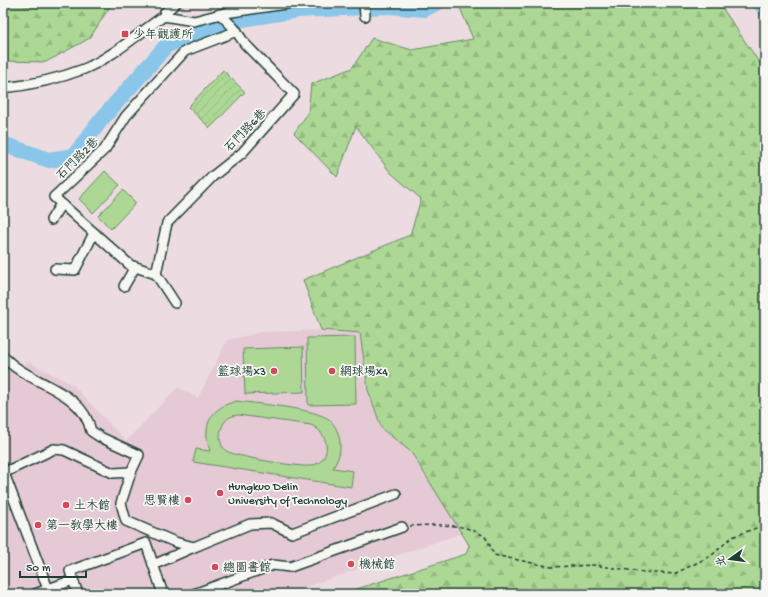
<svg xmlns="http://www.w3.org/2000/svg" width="768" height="597" font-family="'Gochi Hand','LXGW WenKai TC',sans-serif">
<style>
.built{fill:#e5cad5}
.forest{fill:url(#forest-firs);stroke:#668a64}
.garden{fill:url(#garden-furrows);stroke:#668a64}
.pitch{fill:#acd794;stroke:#668a64;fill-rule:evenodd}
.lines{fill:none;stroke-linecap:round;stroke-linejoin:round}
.stream{stroke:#5f8fa1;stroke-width:2.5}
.river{stroke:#8ac6ea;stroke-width:16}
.minor-casing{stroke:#1f3d34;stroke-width:12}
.path{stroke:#1f3d34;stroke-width:1.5;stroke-dasharray:4 3;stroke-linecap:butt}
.minor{stroke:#f6f6f2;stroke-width:9}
.poi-dot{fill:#d1495b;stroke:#f6f6f2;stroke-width:1.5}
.labels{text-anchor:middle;stroke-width:3.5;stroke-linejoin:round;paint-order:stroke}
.poi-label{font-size:12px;fill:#1f3d34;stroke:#f6f6f2;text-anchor:start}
.street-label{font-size:12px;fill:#1f3d34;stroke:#f6f6f2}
</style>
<defs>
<pattern id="forest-firs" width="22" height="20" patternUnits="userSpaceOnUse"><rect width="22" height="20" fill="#acd794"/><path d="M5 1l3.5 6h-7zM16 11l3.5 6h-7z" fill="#94b980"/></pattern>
<pattern id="garden-furrows" width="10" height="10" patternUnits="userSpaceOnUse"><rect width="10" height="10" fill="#acd794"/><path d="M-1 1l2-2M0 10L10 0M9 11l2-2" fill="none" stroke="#94b980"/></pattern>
</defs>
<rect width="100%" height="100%" fill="#ecdce1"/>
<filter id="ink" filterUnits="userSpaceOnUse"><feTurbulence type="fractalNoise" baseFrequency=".025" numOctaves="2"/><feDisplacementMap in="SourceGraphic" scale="8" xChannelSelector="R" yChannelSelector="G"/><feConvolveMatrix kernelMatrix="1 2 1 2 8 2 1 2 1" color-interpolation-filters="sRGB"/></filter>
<g filter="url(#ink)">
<path class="built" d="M321 330 360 332 368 390 382 429 411 452 462 533 286 594H3V374L29 362 73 385 126 441 178 387 198 398 227 340 261 332Z"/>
<g class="forest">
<path d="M3 3H112L90 38 46 62 3 61Z"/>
<path d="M458 3H719L765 71V594H341L466 554 469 545 411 452 382 429 368 390 360 333 321 330 303 280 410 235 421 199 390 172 356 126 337 177 294 133 308 113 311 84 352 68 372 38 412 50 473 39Z"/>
</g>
<path class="garden" d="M223 70 245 92 210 128 188 107Z"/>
<g class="pitch">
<path d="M105 171 120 185 93 213 79 199Z"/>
<path d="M123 190 136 203 111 229 98 216Z"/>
<path d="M355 337 356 404 308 405 307 338Z"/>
<path d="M303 347 304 392 245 394 243 349Z"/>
<path d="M237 401C258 404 315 408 330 420 336 426 339 434 340 442 341 452 338 460 333 468L353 471 351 487 193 462 196 449 210 451C201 425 211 407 237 401ZM238 415 311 425C331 434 333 464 308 466 298 467 230 456 225 450 219 443 219 434 222 427 225 419 230 416 238 415Z"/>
</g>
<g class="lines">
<path class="stream" d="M401 7 403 3"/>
<g class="river">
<path d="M761 3 765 10"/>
<path d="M3 144 49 160 74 156 101 120 167 45 204 30 242 19 298 10 389 6 424 9 436 3"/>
</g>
<defs>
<g id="minor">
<path d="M364 3 365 16"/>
<path d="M164 16 194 21 225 13 292 3"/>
<path d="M3 88C31 85 58 79 84 69 111 58 139 33 164 16L165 12 176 3"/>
<path d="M51 220 61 204"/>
<path d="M55 269 75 270 94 233"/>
<path d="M156 274 167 223 213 176 242 153 294 94 245 44 234 28 220 14"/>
<path d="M124 286 135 267"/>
<path d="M175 303 156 274 130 265 54 197 105 149 126 116 185 51 237 31"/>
<path d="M3 356C28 385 82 388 91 431L100 437 139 455 131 472 121 503 126 521 175 542 194 547 250 524 271 523 292 533 396 494"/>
<path d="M3 473 54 449 64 450 113 473 131 472"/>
<path d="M4 473 48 589"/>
<path d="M153 565 194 547"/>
<path d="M35 594 73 580"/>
<path d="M78 594 70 571 146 543 163 594"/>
<path d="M194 594 273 565 290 567 402 527"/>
</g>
</defs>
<use href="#minor" class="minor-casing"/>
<path class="path" d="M410 526C434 525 463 522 484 536 488 539 491 549 494 555L552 567 593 565 643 572 674 574 711 556 732 537 759 527 765 531"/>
<use href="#minor" class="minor"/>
</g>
</g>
<g class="poi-dot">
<rect x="121" y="30" width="8" height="8" rx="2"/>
<circle cx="274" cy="371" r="4"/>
<circle cx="332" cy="371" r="4"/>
<circle cx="220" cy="493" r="4"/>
<circle cx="188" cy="500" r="4"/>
<circle cx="66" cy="505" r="4"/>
<circle cx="38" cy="525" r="4"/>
<circle cx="351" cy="564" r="4"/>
<circle cx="215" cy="567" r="4"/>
</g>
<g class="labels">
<g class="poi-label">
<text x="133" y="38">少年觀護所</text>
<text x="266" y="375" text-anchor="end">籃球場x3</text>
<text x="340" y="375">網球場x4</text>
<text x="228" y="490">Hungkuo Delin<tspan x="228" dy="14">University of Technology</tspan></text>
<text x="180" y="504" text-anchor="end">思賢樓</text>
<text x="74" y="509">土木館</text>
<text x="46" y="529">第一教學大樓</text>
<text x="359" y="568">機械館</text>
<text x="223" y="571">總圖書館</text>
</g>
<g class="street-label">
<text transform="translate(245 130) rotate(-46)" y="4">石門路6巷</text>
<text transform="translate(77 158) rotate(-45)" y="4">石門路2巷</text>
</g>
</g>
<rect width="768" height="597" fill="none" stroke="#f6f6f2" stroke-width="16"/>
<rect x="8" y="8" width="752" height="581" fill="none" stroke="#1f3d34" stroke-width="1.5" filter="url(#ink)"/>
<g transform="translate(730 559) rotate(256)" stroke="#f6f6f2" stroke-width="3" paint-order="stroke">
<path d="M0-3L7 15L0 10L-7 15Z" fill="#1f3d34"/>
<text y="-6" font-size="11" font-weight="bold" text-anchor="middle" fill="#1f3d34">北</text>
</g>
<path d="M20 571v6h66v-6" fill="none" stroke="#1f3d34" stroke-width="2"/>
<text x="26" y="571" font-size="12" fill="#1f3d34" stroke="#f6f6f2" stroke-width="3" paint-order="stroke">50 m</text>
</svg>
